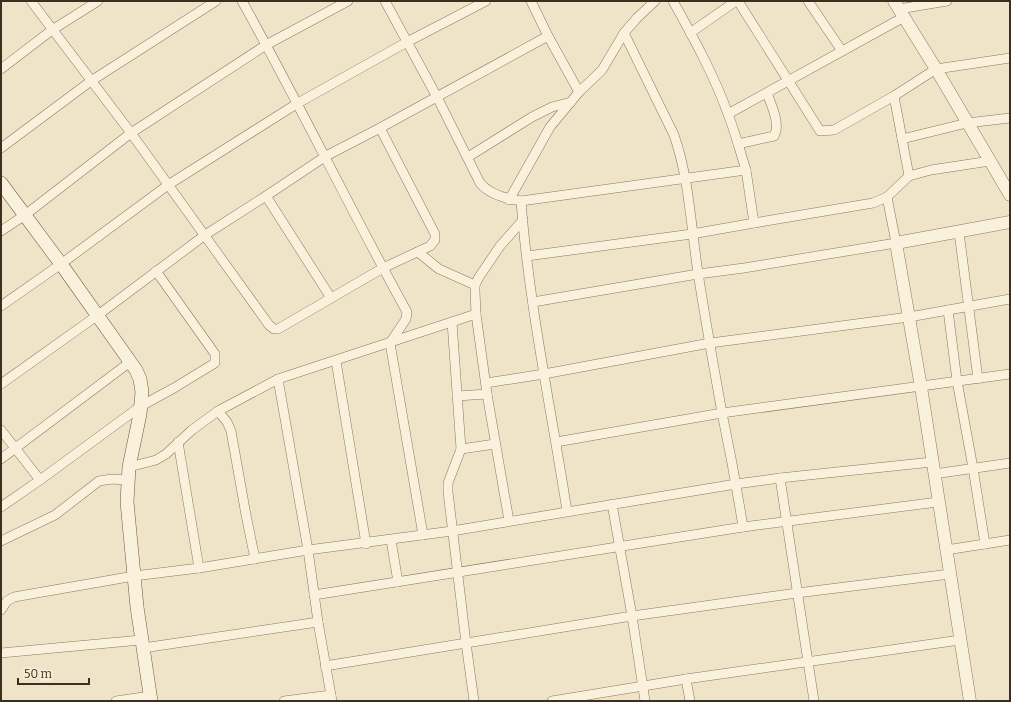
<svg xmlns="http://www.w3.org/2000/svg" width="1011" height="702" font-family="Bitter,serif">
<style>
.lines{fill:none;stroke-linecap:round;stroke-linejoin:round}
.minor-casing{stroke:#8d765c;stroke-width:10}
.tertiary-casing{stroke:#8d765c;stroke-width:13}
.secondary-casing{stroke:#6f573f;stroke-width:14}
.minor{stroke:#faf1dc;stroke-width:9}
.tertiary{stroke:#faf1dc;stroke-width:12}
.secondary{stroke:#faf1dc;stroke-width:13}
</style>
<rect width="100%" height="100%" fill="#f0e4c8"/>
<g class="lines">
<defs>
<g id="minor">
<path d="M31 1 131 133 269 325 274 329H278L383 268 430 246 435 240V234L380 128"/>
<path d="M242 1C299 103 350 209 407 312L406 319 390 343 423 535"/>
<path d="M385 1 437 97 480 183C490 195 507 199 521 201"/>
<path d="M531 1 548 36 579 92"/>
<path d="M673 1C693 37 714 75 728 114 735 132 740 151 746 170"/>
<path d="M738 1 820 131 834 130 894 96 936 69 1010 58"/>
<path d="M808 1 842 51"/>
<path d="M899 9 947 1"/>
<path d="M624 33 674 135C690 181 691 231 699 279 706 324 714 368 722 413 730 451 737 489 743 527"/>
<path d="M690 33 736 1"/>
<path d="M1 69 52 30 98 1"/>
<path d="M894 96 909 176"/>
<path d="M728 114 904 17"/>
<path d="M902 139 967 123 1010 118"/>
<path d="M738 144 774 136C781 125 771 104 767 93"/>
<path d="M1 148 91 81 216 1"/>
<path d="M468 157 532 117 552 107 571 102"/>
<path d="M266 196 331 298"/>
<path d="M509 200 550 127 579 92 602 70 624 33 637 18 655 1"/>
<path d="M1 231 25 215 131 133 266 45 348 1"/>
<path d="M959 232 978 379"/>
<path d="M418 252 439 269 475 285"/>
<path d="M527 256 692 234 754 223"/>
<path d="M533 302 698 274 744 268 896 243 887 197"/>
<path d="M1 306 61 264 168 185 298 103 407 42 486 1"/>
<path d="M948 310 957 381 973 468 985 544"/>
<path d="M452 322 461 449 448 483V492L466 643 474 701"/>
<path d="M336 361 366 544"/>
<path d="M278 379 308 550 318 622 332 701"/>
<path d="M486 383 544 374 710 343 909 317 1010 299"/>
<path d="M1 384 98 315 205 235 266 196 326 156 380 128 548 36"/>
<path d="M457 396 487 394"/>
<path d="M218 411 227 422 231 431 246 515 255 559"/>
<path d="M1 430 40 480 141 406 174 388 215 363V354L156 271"/>
<path d="M178 442 199 568"/>
<path d="M556 442 722 413 1010 374"/>
<path d="M461 449 495 444"/>
<path d="M1 459 130 362"/>
<path d="M129 467 156 460 166 454 192 430 218 411 278 379 476 314"/>
<path d="M934 474 1010 463"/>
<path d="M780 478 814 701"/>
<path d="M612 504 632 616 645 701"/>
<path d="M1 507 40 480"/>
<path d="M567 511C551 408 529 306 521 201L746 170 754 223 873 203 887 197 909 176 931 170 990 161"/>
<path d="M509 521 487 394 476 314 475 291V285L479 277 500 246 523 220"/>
<path d="M391 540 398 582"/>
<path d="M1 541 55 515 99 481 112 479 127 480"/>
<path d="M946 550 1010 540"/>
<path d="M314 595 743 527 938 502"/>
<path d="M1 610 7 601 14 597 134 576 199 568 308 550 452 531 736 484 780 478 932 462"/>
<path d="M143 648 318 622"/>
<path d="M1 653 141 640"/>
<path d="M325 666 632 616 797 593 950 574"/>
<path d="M686 679 690 701"/>
<path d="M116 701 150 696"/>
<path d="M284 701 331 695"/>
<path d="M552 701 686 679 960 640"/>
</g>
<g id="tertiary">
<path d="M894 1 936 69 1010 195"/>
<path d="M970 701 921 387 896 243 1010 222"/>
</g>
<path id="secondary" d="M1 183 61 264 136 370 140 379 142 392 140 414 129 467 127 502 137 607 151 701"/>
</defs>
<use href="#minor" class="minor-casing"/>
<use href="#tertiary" class="tertiary-casing"/>
<use href="#secondary" class="secondary-casing"/>
<use href="#minor" class="minor"/>
<use href="#tertiary" class="tertiary"/>
<use href="#secondary" class="secondary"/>
</g>
<rect width="1011" height="702" fill="none" stroke="#3d2e20" stroke-width="4"/>
<path d="M18 678v6h71v-6" fill="none" stroke="#3d2e20" stroke-width="2"/>
<text x="24" y="678" font-size="12" fill="#3d2e20" stroke="#f7eed8" stroke-width="3" paint-order="stroke">50 m</text>
</svg>
